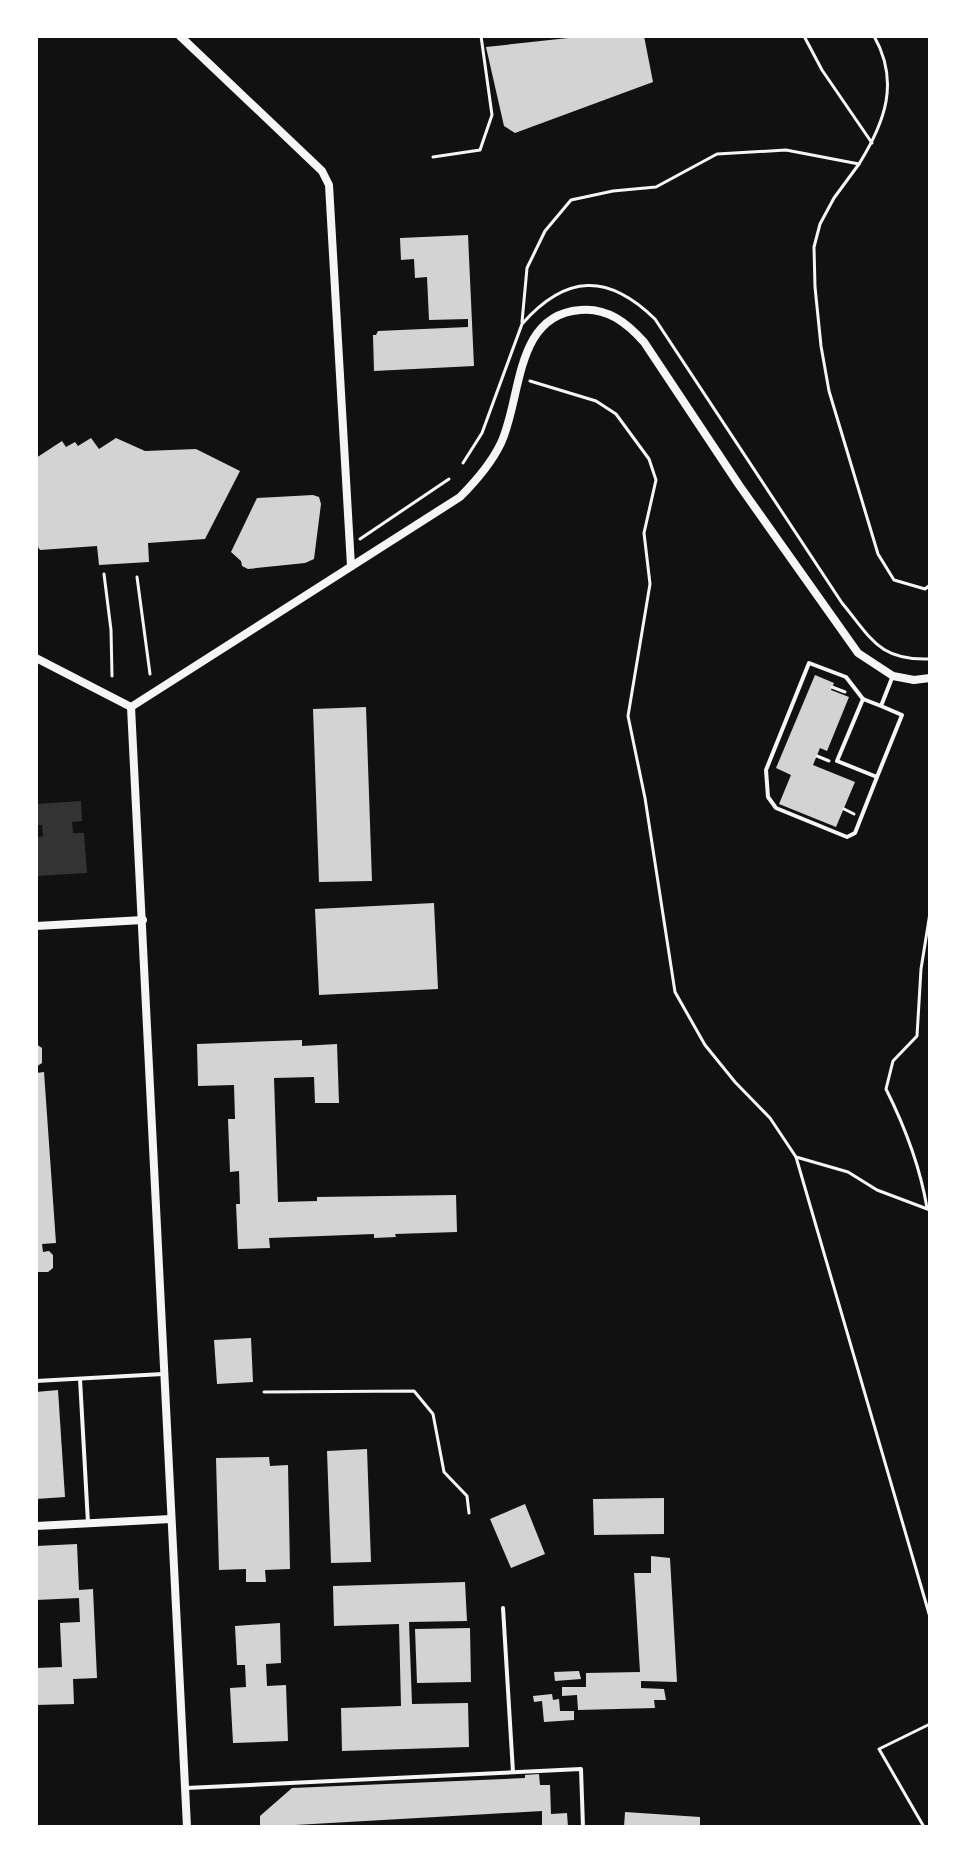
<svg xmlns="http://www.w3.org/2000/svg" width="966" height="1863" font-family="Arial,sans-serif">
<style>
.water{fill:#333}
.building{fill:#d3d3d3}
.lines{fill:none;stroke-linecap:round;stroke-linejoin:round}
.path{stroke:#f5f5f5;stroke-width:3}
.service{stroke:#f5f5f5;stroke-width:4}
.minor{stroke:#f5f5f5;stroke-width:8}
</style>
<rect width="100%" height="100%" fill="#111"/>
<path class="water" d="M81 801 82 821 72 822 73 833H84L87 873 36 876V837L43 836 42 825H36V804Z"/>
<g class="building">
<path d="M587 36H644L653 82 515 133 504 126 486 47Z"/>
<path d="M468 235 474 366 374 371 373 335H376L378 331 468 327V319L429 320 427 277 415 278 414 259 401 260 400 238Z"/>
<path d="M91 438 99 449 116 438 145 451 196 449 240 471 205 539 148 543 149 562 99 565 97 546 40 550 36 544V458L62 441 66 447 75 442 78 446Z"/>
<path d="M313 495 319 497 321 504 314 559 305 563 248 569 242 566 241 561 231 552 257 498Z"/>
<path d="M815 675 834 683 831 690 849 697 827 751 820 748 813 765 855 782 836 827 779 804 791 775 776 768Z"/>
<path d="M366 707 372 881 319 882 313 709Z"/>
<path d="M434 903 438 989 319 995 315 909Z"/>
<path d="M302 1040V1046L337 1044 339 1103H315L314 1077 274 1078 278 1202 317 1201V1197L456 1195 457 1232 395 1234 396 1237 374 1238V1234L269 1238 270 1248 238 1249 236 1204H240L239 1171 230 1172 228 1119H235L234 1085 198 1086 197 1044Z"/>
<path d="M36 1044 42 1048V1063L36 1067Z"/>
<path d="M44 1072 56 1243 42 1244 43 1252 49 1251 53 1255V1268L48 1272H36V1073Z"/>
<path d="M251 1338 253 1382 217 1384 214 1340Z"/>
<path d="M58 1390 65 1497 36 1499V1392Z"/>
<path d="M367 1449 371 1562 331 1563 327 1451Z"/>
<path d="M269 1457 270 1466 288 1465 290 1569 265 1570 266 1582H246V1569L219 1570 216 1458Z"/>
<path d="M664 1498V1534L594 1535 593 1499Z"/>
<path d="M525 1504 545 1554 511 1568 490 1519Z"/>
<path d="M77 1544 79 1590 93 1589 97 1678 73 1679 74 1704 36 1705V1668L62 1667 60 1623 80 1622 79 1598 36 1600V1546Z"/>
<path d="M651 1556 670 1558 677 1682 641 1681V1688L664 1689 666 1700H654L655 1708 578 1710 577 1695 562 1696V1687H586V1673L640 1672 634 1573H651Z"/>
<path d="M465 1582 467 1621 409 1622 412 1704 468 1703 469 1747 342 1751 341 1708 401 1706 399 1624 334 1626 333 1586Z"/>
<path d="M280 1623 281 1663 266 1664 267 1686 286 1685 288 1741 233 1743 230 1688 246 1687 245 1665H237L235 1626Z"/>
<path d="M470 1628 471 1682 417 1683 415 1629Z"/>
<path d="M579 1671 581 1679 555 1681 554 1672Z"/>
<path d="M552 1694 553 1700 559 1699 560 1711H574V1720L544 1722 542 1701 534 1702 533 1696Z"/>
<path d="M539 1774 540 1785H550L551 1814 567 1813 568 1827H542V1811L260 1827V1816L292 1788 525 1778V1775Z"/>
<path d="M625 1812 700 1817V1827H624Z"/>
</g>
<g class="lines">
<g class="path">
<path d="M804 36 822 70 872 143"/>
<path d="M433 157 480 150 492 115 481 36"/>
<path d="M859 164 834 198 820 224 814 247 815 287 821 346 829 391 878 554 894 580 925 589 930 585"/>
<path d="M522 322 527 268 545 231 571 200 613 191 656 187 717 154 786 150 859 164C885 122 900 82 874 36"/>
<path d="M530 381 596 401 616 414 649 459 656 480 644 533 650 584 628 716 645 798 675 992 705 1045 735 1082 770 1118 796 1157 848 1172 877 1190 930 1210"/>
<path d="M463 463 482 433 522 324C566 274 608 273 655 319L842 603C872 639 879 661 930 659"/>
<path d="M360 539 449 479"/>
<path d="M104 574 111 630 112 676"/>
<path d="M137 577 150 674"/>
<path d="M832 687 845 692"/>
<path d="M817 756 829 761"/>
<path d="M844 809 854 814"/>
<path d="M796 1157 930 1617"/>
<path d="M927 1208C920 1166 905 1127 886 1089L893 1061 917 1036 921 969 930 913"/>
<path d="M264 1392 414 1391 433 1414 444 1472 467 1496 469 1513"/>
<path d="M924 1827 879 1749 930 1724"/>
</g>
<g class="service">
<path d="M863 699 846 677 809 663 766 770 768 797 776 808 847 837 855 833 877 777"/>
<path d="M881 706 863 699 837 761 877 777 902 715 881 706 892 678"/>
<path d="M80 1379 88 1523"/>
<path d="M36 1381 163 1374"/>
<path d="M503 1608 513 1772"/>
<path d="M186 1788 581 1769 583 1827"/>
</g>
<g class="minor">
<path d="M180 36 322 171 329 185 351 566"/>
<path d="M36 658 131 707"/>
<path d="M131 707 460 497C476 481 491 464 501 443 522 398 514 315 580 310 607 307 627 323 644 342L739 485 858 653 893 676 914 680 930 678"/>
<path d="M131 707 187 1827"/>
<path d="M36 926 143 920"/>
<path d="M36 1526 171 1519"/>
</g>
</g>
<rect width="966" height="1863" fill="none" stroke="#ffffff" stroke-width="76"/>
</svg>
